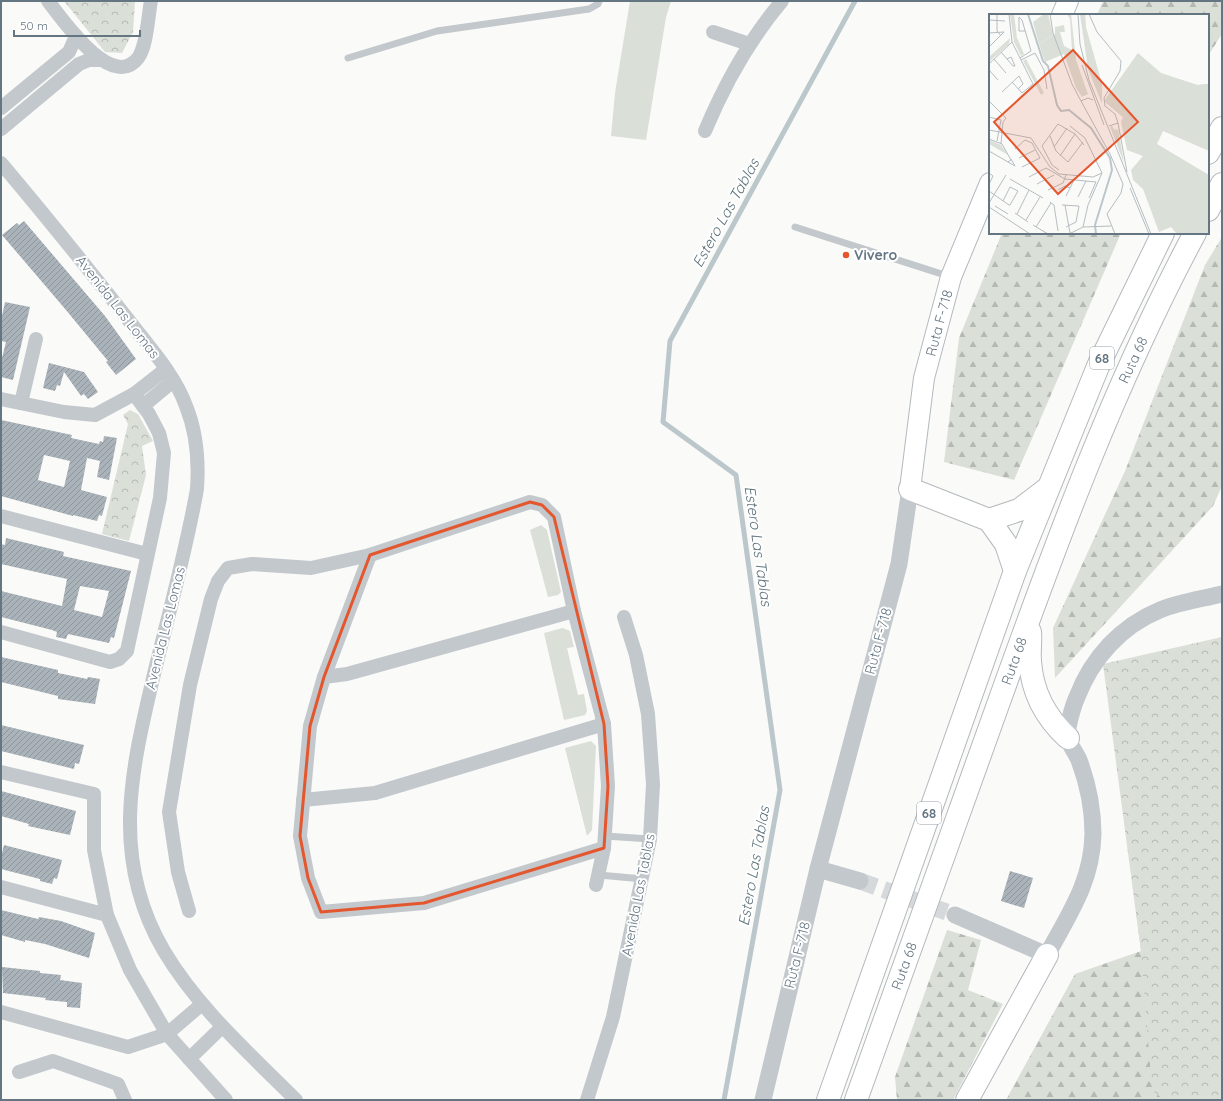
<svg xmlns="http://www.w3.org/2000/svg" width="1223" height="1101" font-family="Quicksand,sans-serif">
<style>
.grass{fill:#dadfd7}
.forest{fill:url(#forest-firs)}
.park{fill:url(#park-crowns)}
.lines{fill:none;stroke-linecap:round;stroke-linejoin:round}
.stream{stroke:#bbc7cb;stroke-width:5}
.building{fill:url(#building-hatch);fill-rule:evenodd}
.tertiary-tunnel{stroke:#d5d9db;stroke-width:17;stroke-dasharray:17 8;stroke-linecap:butt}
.secondary-casing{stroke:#b3babf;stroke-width:22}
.motorway-casing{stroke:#b4b9bd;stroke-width:24}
.service{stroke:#c3c8cc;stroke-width:7}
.minor{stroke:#c3c8cc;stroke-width:14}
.tertiary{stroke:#c3c8cc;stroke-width:17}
.secondary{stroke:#fff;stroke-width:20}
.motorway{stroke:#fff;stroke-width:22}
.marked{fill:none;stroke:#e4572e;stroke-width:3;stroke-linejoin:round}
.poi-dot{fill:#e4572e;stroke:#fff;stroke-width:1.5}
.labels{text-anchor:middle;stroke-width:4;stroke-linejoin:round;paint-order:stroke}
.shield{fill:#fff;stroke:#939fa8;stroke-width:1}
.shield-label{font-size:13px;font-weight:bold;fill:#657683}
.poi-label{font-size:14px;font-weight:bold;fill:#657683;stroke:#fff;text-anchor:start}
.street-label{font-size:14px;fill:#657683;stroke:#fff}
.water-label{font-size:15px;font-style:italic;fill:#60757c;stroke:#fff}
.inset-river{fill:none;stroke:#bbc7cb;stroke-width:2}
.inset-road{fill:none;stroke:#b5bdc2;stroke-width:1}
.view{fill:#e4572e;fill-opacity:0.15;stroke:#e4572e;stroke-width:2}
.inset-edge{fill:none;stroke:#657683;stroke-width:2}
</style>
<defs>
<pattern id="forest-firs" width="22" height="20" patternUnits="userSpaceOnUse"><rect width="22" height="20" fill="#dadfd7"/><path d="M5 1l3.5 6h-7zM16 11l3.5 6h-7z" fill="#b4b9b4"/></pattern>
<pattern id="park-crowns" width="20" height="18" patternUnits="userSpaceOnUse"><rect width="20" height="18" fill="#dadfd7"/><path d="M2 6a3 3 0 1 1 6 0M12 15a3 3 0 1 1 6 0" fill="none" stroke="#b4b9b4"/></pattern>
<pattern id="building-hatch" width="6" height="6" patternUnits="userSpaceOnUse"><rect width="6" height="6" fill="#aab3b9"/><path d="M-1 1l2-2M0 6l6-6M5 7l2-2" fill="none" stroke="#8e969c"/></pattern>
</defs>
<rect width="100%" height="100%" fill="#fafaf8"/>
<g class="grass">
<path d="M630 1H671L666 17 646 140 611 136 615 93Z"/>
<path d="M541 525 547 530 561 592 558 595 548 597 530 530Z"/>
<path d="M563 628 570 631 574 647 567 648 578 695 584 694 587 711 585 715 564 720 544 633Z"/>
<path d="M591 741 596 746 592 830 587 836 565 748Z"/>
</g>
<g class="forest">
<path d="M1103 1H1222V34L1208 56V15H1097Z"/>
<path d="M1002 233H1121L1014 480 944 462 959 338Z"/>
<path d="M1222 237V486L1213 506 1055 678 1053 628 1125 471 1205 265Z"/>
<path d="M1105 665 1222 1100H1006L1075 974 1141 951Z"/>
<path d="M947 930 981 940 968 990 1003 1004 953 1100H897L895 1077Z"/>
</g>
<g class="park">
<path d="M64 1H135L133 32 122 53 105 52Z"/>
<path d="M130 410 138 414 153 441 142 446 146 475 129 541 102 534 128 424 123 415Z"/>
<path d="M1222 637V1100H1164L1152 1090 1141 951 1103 664Z"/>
</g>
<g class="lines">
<path class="stream" d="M724 1100 780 790 736 475 663 422 670 341 855 1"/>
</g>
<g class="building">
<path d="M24 221 105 316 136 359 116 375 106 362 108 361 66 310 2 235 17 223 19 225Z"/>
<path d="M5 302 30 307 13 380 1 377V362L6 342 1 341V321Z"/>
<path d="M49 363 84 372 98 392 88 399 84 394 81 396 64 372 60 386 57 385 55 391 43 388Z"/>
<path d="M1 420 72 435 71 438 99 444 100 441 103 442 104 436 117 438 109 480 97 477 100 461 87 458 81 490 107 497 102 516 99 515 97 521 73 515V516L1 496ZM44 455 70 461 64 487 38 480Z"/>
<path d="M6 538 64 552 63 556 131 571 114 638 111 637 109 643 68 634 66 639 56 637 57 632 52 630 1 617V591L62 606 67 579 1 564V544L5 545ZM80 586 109 591 102 617 74 610Z"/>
<path d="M1 657 58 670V673L87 679 88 677 100 679 95 704 58 699V696L1 682Z"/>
<path d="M1 725 84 745 79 764 75 763 74 769 1 751Z"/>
<path d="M1 791 76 811 70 835 28 826 29 824 1 816Z"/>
<path d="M4 845 62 860 57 879 54 878 52 884 40 881V879L1 869V857Z"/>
<path d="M1010 871 1033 878 1024 908 1001 901Z"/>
<path d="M1 910 38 919 39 917 61 921 95 933 89 958 45 944 25 940V942L1 935Z"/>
<path d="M2 967 40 971V973L61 975 60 980 82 983 80 1008 67 1007V1002L45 1000 46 998 3 993Z"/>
</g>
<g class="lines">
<path class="tertiary-tunnel" d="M860 881 955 915"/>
<defs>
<g id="secondary">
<path d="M1062 15 1068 1"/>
<path d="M910 489 924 378 951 277 990 183"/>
</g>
<g id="motorway">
<path d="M1208 153 1222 128"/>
<path d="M1208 210 1222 184"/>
<path d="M910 489 989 520 1006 544 1015 571"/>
<path d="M989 520 1019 510 1048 488"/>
<path d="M1030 632C1031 642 1029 651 1030 661 1032 692 1045 717 1068 738"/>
<path d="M828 1100 1015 571 1099 364 1163 233"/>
<path d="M856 1100C904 966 952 833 1000 699 1057 540 1115 382 1195 233"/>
<path d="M967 1100 1047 955"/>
</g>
</defs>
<use href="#secondary" class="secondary-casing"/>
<use href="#motorway" class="motorway-casing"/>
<g class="service">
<path d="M348 58 437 31 589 9 598 4 599 1"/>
<path d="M795 227 951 277"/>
<path d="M605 836 650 839"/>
<path d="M599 875 643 879"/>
</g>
<g class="minor">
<path d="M48 1C62 19 112 92 138 58 147 46 148 16 151 1"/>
<path d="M713 32 749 44"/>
<path d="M1 108 69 52 76 36"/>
<path d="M1 129 79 64 89 60H101"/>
<path d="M705 131C725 83 749 40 782 1"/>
<path d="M1 163C44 214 86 266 127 318 148 346 174 373 186 406 197 433 199 460 197 489 186 551 169 613 154 674 131 771 110 859 164 951 198 1008 249 1053 296 1100"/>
<path d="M1 399 64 412 95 415 134 394 166 369"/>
<path d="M21 403 36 339"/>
<path d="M143 406 173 381"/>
<path d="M1 516 147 554"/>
<path d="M370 555 324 677 310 726 300 836 308 878 321 912 424 903 604 848"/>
<path d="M1 632 110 662 119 659 127 651 160 498 164 453 159 433 149 414 134 394"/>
<path d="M324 677 347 674 574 611"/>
<path d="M1 772 94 794V850L107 915 130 970 167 1034 226 1100"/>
<path d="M303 800 375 793 604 724"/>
<path d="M1 887 107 915"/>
<path d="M189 911 178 872 169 812 190 685 211 599 218 581 228 568 252 564 311 568 370 555 530 502 542 505 554 517 574 611 604 724 608 786 604 848 596 885"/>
<path d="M1 1012 128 1047 167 1034 202 1004"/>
<path d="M189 1059 222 1027"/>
<path d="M19 1072 53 1061 118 1084 125 1100"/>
<path d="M587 1100 613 1017 650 839 653 784 648 714 636 655 624 617"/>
</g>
<g class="tertiary">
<path d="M818 869 860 881"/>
<path d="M955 915 1047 955C1069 914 1092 882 1093 834 1093 808 1088 784 1079 760 1076 753 1070 746 1068 738 1066 729 1073 706 1077 697 1092 658 1121 626 1160 610 1179 602 1202 599 1222 594"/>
<path d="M763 1100 818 869 899 564 910 489"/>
</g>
<use href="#secondary" class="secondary"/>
<use href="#motorway" class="motorway"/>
</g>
<path class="marked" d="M530 502 542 505 554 517 604 724 608 786 604 848 424 903 321 912 308 878 300 836 310 726 324 677 370 555Z"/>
<circle class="poi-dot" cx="846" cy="255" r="4"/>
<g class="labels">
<g class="shield">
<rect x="1090" y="347" width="24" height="22" rx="3"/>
<rect x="917" y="802" width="24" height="22" rx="3"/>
</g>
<g class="shield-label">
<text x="1102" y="363">68</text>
<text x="929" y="818">68</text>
</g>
<g class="poi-label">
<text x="854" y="260">Vivero</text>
</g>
<g class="street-label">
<text transform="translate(118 307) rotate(52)" y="5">Avenida Las Lomas</text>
<text transform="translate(939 323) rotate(-75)" y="5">Ruta F-718</text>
<text transform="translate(1133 360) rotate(-65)" y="5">Ruta 68</text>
<text transform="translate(165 628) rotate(-76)" y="5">Avenida Las Lomas</text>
<text transform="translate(878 641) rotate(-75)" y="5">Ruta F-718</text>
<text transform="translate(1014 661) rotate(-70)" y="5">Ruta 68</text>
<text transform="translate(638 895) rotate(-79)" y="5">Avenida Las Tablas</text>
<text transform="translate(797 955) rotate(-76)" y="5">Ruta F-718</text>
<text transform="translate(904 966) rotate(-70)" y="5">Ruta 68</text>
</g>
<g class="water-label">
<text transform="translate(726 213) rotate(-61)" y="5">Estero Las Tablas</text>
<text transform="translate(758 546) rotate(82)" y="5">Estero Las Tablas</text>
<text transform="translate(754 866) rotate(-80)" y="5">Estero Las Tablas</text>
</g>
</g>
<g transform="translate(989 14)">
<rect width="220" height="220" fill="#fafaf8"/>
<path d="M21 0H25L28 24 35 40 32 42 25 28ZM55 0H59L64 21 50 30 44 8ZM21 24 20 30 0 48V43ZM37 45 55 79 52 81 34 47Z" fill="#dadfd7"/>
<path d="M78 0H82L87 46 99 80 93 83 87 74 75 40 56 48 50 30 66 20V13L75 11 76 18H71L75 32 83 36 81 5ZM91 0H96L97 13 113 70V90L99 55ZM149 39 172 59 208 71 220 70V137L174 117 168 130 220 161V220H188L182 213 170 218 154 175 144 166 142 156 154 142 138 136 132 108 134 103 115 87ZM123 112 126 116 129 115 135 149 121 113Z" fill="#dadfd7"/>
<path d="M149 40 171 59 208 71 220 70V105L143 111 115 87ZM0 126 12 131 19 141 0 130Z" fill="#dadfd7"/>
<path class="inset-river" d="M39 0 54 47 59 52 68 91 72 97 80 96 102 114 121 144 123 156 106 211 107 220"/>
<path class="inset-road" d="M8 0V17L12 22M20 0 23 28 44 70 33 79 23 68M61 0 64 19 83 70 92 87M89 0 91 30 100 66 162 220M100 0 108 18 132 47 131 57 115 84 116 92 126 100 129 109 120 112M0 6 16 7M0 19 15 18 0 33M12 38 24 52H26L22 43 18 45M31 44 42 37 33 6 30 3V17H36M5 45 17 59M32 46 46 39 55 56 58 75M0 50 23 28M93 51 115 111M0 56 9 66M13 78 30 62 34 70 29 75M0 87 17 104 14 108 12 130M92 87 121 140 134 170 132 179 118 200 126 220M92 87 99 84 104 86M0 103 12 106M129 109 138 158M81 112 96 124 113 159 99 191 94 213M0 116 42 124 61 153 70 160 104 163 113 159M61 122 67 137 79 148 94 128M0 125 13 130 22 146 19 148 0 137M8 127 12 106M65 133 78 114M26 135 36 126M71 142 86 120M30 144 46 136M19 148 26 152 22 145M33 153 51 144 43 129 36 126M70 156 63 151 53 132 69 110 86 120 95 131M0 159 4 162 0 170M40 163 57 154 76 165 107 168 100 184M21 165 54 184M48 170 65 161M141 174 160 220M59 176 74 169 77 161M69 176 76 172 81 174M0 177 20 191H21L29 177 21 173 14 187M77 182 85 166M89 183 97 167M61 188 65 191 69 217M0 189 17 161M73 191 90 192 87 208 77 213M76 191 81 219M6 192 19 200M0 193 41 220M26 199 39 208M28 200 40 176M37 206 51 183M44 211 59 220M47 213 62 189M80 220 94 213 122 212"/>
<path class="view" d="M84 36 149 108 69 180 5 108Z"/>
<rect width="220" height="220" class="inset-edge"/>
</g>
<rect width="1223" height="1101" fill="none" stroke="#657683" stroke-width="4"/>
<path d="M14 30v6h126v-6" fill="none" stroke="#657683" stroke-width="2"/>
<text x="20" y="30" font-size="12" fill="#657683" stroke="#ffffff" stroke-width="3" paint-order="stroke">50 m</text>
</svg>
